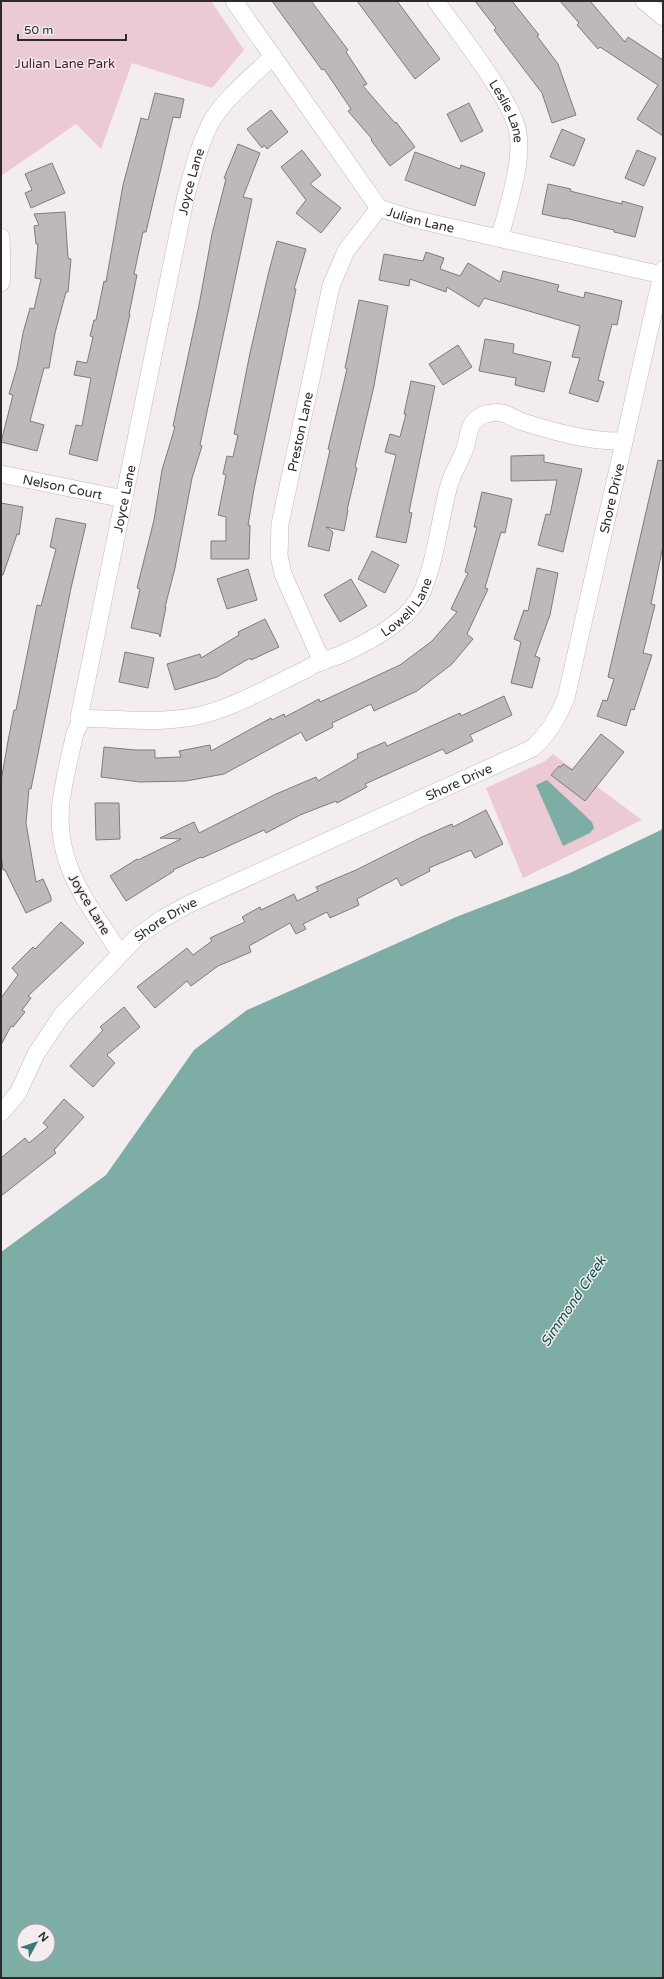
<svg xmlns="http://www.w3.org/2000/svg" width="664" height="1979" font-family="'Varela Round',sans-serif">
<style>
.green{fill:#ebcad4}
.water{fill:#7eada6;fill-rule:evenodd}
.building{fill:#bfb8bb;stroke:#807a7b}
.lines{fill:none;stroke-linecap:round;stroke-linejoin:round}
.street-casing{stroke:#c1babc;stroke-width:18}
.street{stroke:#fff;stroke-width:17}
.labels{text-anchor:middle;stroke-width:3;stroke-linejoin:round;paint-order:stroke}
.park-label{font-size:13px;fill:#4c192e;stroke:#f4edef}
.street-label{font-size:13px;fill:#2c292a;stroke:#f4edef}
.water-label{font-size:14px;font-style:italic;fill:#0c514b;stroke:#f4edef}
</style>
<rect width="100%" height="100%" fill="#f4edef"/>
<g class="green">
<path d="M1 1H211L244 50 212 88 132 63 101 149 76 124 1 176Z"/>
<path d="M553 754 642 820 523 878 486 788 545 761Z"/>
</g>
<g class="water">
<path d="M547 780 592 822 594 828 590 833 563 846 536 785Z"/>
<path d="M663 826V1978H1V1252L106 1175 194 1050 247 1010 456 917 570 873 661 830ZM24 1931H48V1955H24Z"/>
</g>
<g class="building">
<path d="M272 1H311L348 50 346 52 367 84 363 86 395 123 396 122 415 147 390 166 371 140 372 139 348 111 351 109 324 69 322 70Z"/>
<path d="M357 1H397L440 59 415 79Z"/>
<path d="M475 1H512L539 35 537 36 558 64 576 115 552 123 542 93 494 30 496 28Z"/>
<path d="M560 1H590L625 42 628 37 663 60V136L637 119 658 85 600 47 598 49 577 25 579 23Z"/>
<path d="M155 93 184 99 180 118 173 117 146 232H143L134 274 137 275 129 314H130L97 461 69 454 76 425 82 426 91 378 74 375 77 361 87 363 93 337 90 336 94 320H96L104 281 106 282 123 185 141 118 148 120Z"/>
<path d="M469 103 483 131 461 142 447 114Z"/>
<path d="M271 110 288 132 267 149 264 145 262 148 247 129Z"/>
<path d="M562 129 585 139 574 166 550 157Z"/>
<path d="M238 144 260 153 243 197 252 199 200 445 202 446 192 478 175 568 165 607H166L160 637 159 634 131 628 140 589 137 588 154 520 162 470 175 427 173 426 199 305 212 234 226 179 224 178Z"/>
<path d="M302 150 321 175 310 184 341 208 321 233 296 213 306 200 281 167Z"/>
<path d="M637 150 656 158 644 186 625 178Z"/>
<path d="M415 152 460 169 461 165 485 173 475 206 405 180Z"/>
<path d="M52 163 65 193 31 208 25 193 32 190 25 174Z"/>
<path d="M548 184 571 189 570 191 622 204V201L643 207 635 237 614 232V230L565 218V219L542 214Z"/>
<path d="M65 212 68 258 71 259 68 292H66L55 333 49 368H44L30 421 44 425 37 451 1 442 13 395 9 394 17 367 23 333 30 308 34 309 41 279 35 278 38 244H36L34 226 39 225 34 214Z"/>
<path d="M277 241 306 249 294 289H296L254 489 248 525H250L249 559H211V541H226V517L218 515 226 475 223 474 227 456 233 457 238 435 234 434 250 353 268 275Z"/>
<path d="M426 252 444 258 440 269 460 276 468 263 500 282 503 271 559 285 557 291 584 298 585 292 622 301 617 325 612 324 598 380 604 382 598 402 569 393 580 358 572 357 580 326 484 298 479 307 447 287 446 292 410 279 409 286 379 280 384 254 423 261Z"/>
<path d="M359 300 388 306 374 386 355 467 357 468 347 510H348L344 531 326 527 333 532 329 551 308 546 330 450 328 449 347 369 345 368Z"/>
<path d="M485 339 514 344 513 353 551 362 544 392 515 385 516 378 479 371Z"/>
<path d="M458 345 472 367 443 385 429 364Z"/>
<path d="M411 381 435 386 409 512 412 513 406 543 376 537 396 455 385 452 390 434 400 437 406 414H404Z"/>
<path d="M544 455V462L582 469 563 552 538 545 546 514 550 515 557 480 511 481V456Z"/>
<path d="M658 460 663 461V546L651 604 655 605 643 653 652 655 634 710 631 709 626 726 597 716 603 700 607 701 614 679 608 677Z"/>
<path d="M482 492 512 499 505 533 501 532 485 588 488 589 467 634 473 639 452 664 417 691 374 711 371 704 332 723 333 727 306 741 301 732 224 774 186 781 140 782 101 777 104 747 135 750H155V758L181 757 179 751 210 745 211 751 271 718 272 720 284 714 285 717 319 699 320 702 400 665 432 641 457 612 451 609 468 573 465 572 477 527H474Z"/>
<path d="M1 503 23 507 19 535 17 534 3 575H1Z"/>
<path d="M56 518 86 524 71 588 31 789 29 788 26 823 36 882 43 879 51 897V901L26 913 5 870H3L1 855V781L8 741 14 710H16L37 605 41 606 56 549 50 547Z"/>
<path d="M372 551 399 565 385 593 358 579Z"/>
<path d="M537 568 558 573 550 615 535 656 540 658 532 688 511 683 521 642 514 639 524 610 528 611Z"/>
<path d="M248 569 257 600 227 609 217 579Z"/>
<path d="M351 579 367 606 340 622 324 595Z"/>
<path d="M265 619 279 647 251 660 250 658 217 677 175 690 167 664 200 654 201 658 239 635 238 632Z"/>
<path d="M125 652 154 658 148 688 119 682Z"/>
<path d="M504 696 512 715 470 735 473 741 446 754 443 749 365 784 367 787 337 803 336 801 300 815 266 833 264 830 202 858 201 857 173 870 174 871 126 901 110 876 137 859 138 860 181 839 160 838 194 822 199 833 276 794 316 777 318 781 358 758 357 754 385 742 387 746 460 713 461 716Z"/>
<path d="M601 734 624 752 585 801 551 775 559 766 561 767 563 764 572 770Z"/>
<path d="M95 803H119L120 839 96 840Z"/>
<path d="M486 810 503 844 475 858 471 850 429 868 430 871 401 886 397 878 357 899 359 905 330 918 327 912 303 924 306 929 296 934 290 923 249 946 251 952 218 966 191 986 187 981 155 1008 137 987 187 948 193 955 212 941 210 938 245 922 242 917 260 907 261 910 294 894 297 901 318 891 316 887 356 870 422 837 452 824 453 827Z"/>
<path d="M61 922 84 943 28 996 31 998 22 1010 25 1012 13 1027 11 1026 1 1045V998L18 975 12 968 33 947 35 949Z"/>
<path d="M124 1007 140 1027 107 1055 115 1063 93 1087 70 1066 103 1030 100 1027Z"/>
<path d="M64 1099 84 1117 54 1150 56 1153 1 1196V1158L25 1138 29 1143 48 1127 43 1123Z"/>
</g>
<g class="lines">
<defs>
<g id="street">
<path id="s1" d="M234 1 379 208 414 219 662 275"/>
<path id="s2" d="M436 1C457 31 513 100 518 133 523 165 507 207 500 238"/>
<path d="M644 1 663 17"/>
<path d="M1 237 2 276 1 283"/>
<path id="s3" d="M1 474 124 499"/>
<path id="s4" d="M322 662 283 574 279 556 280 524 331 286 346 251 379 208"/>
<path id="s5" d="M79 718C114 719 151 723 186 718 226 713 270 686 307 669 316 662 329 659 340 655 367 643 410 621 422 592 436 559 439 524 448 489 451 475 459 464 464 451 470 437 466 420 486 414 505 409 508 417 523 422 555 432 590 442 624 441"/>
<path id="s6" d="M120 953C88 903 54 865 61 802 64 779 70 756 75 733L80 723 79 718 185 200C192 174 198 148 210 124 223 99 253 76 273 56"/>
<path id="s7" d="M1 1113 18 1093 36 1054 62 1015 138 936 162 919 191 903 533 748C549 733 558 718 566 698L663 270"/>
</g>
</defs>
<use href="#street" class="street-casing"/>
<use href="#street" class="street"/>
</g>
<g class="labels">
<g class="park-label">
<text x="65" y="68">Julian Lane Park</text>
</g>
<g class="street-label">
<text dy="5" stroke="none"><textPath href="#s2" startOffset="132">Leslie Lane</textPath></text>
<text dy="5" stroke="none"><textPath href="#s6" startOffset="801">Joyce Lane</textPath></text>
<text dy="5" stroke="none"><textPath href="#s1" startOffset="296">Julian Lane</textPath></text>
<text dy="5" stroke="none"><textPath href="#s4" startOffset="241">Preston Lane</textPath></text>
<text dy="5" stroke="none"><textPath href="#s3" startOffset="63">Nelson Court</textPath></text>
<text dy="5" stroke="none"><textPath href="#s6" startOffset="477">Joyce Lane</textPath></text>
<text dy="5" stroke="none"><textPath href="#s7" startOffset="929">Shore Drive</textPath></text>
<text dy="5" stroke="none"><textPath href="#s5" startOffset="358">Lowell Lane</textPath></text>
<text dy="5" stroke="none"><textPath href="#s7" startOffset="582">Shore Drive</textPath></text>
<text transform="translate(90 904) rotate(59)" y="5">Joyce Lane</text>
<text dy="5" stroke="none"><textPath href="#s7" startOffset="258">Shore Drive</textPath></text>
</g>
<g class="water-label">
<text transform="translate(573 1301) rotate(-56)" y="5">Simmond Creek</text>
</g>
</g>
<rect width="664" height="1979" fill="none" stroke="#2c292a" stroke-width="4"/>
<g transform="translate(36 1943) rotate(50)"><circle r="19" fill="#f4edef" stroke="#a49fa0"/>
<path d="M0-3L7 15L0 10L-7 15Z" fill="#367d75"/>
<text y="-6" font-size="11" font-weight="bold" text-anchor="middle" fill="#2c292a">N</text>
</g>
<path d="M18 34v6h108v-6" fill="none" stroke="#2c292a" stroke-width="2"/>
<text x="24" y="34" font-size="12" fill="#2c292a" stroke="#f4edef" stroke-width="3" paint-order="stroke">50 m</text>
</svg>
